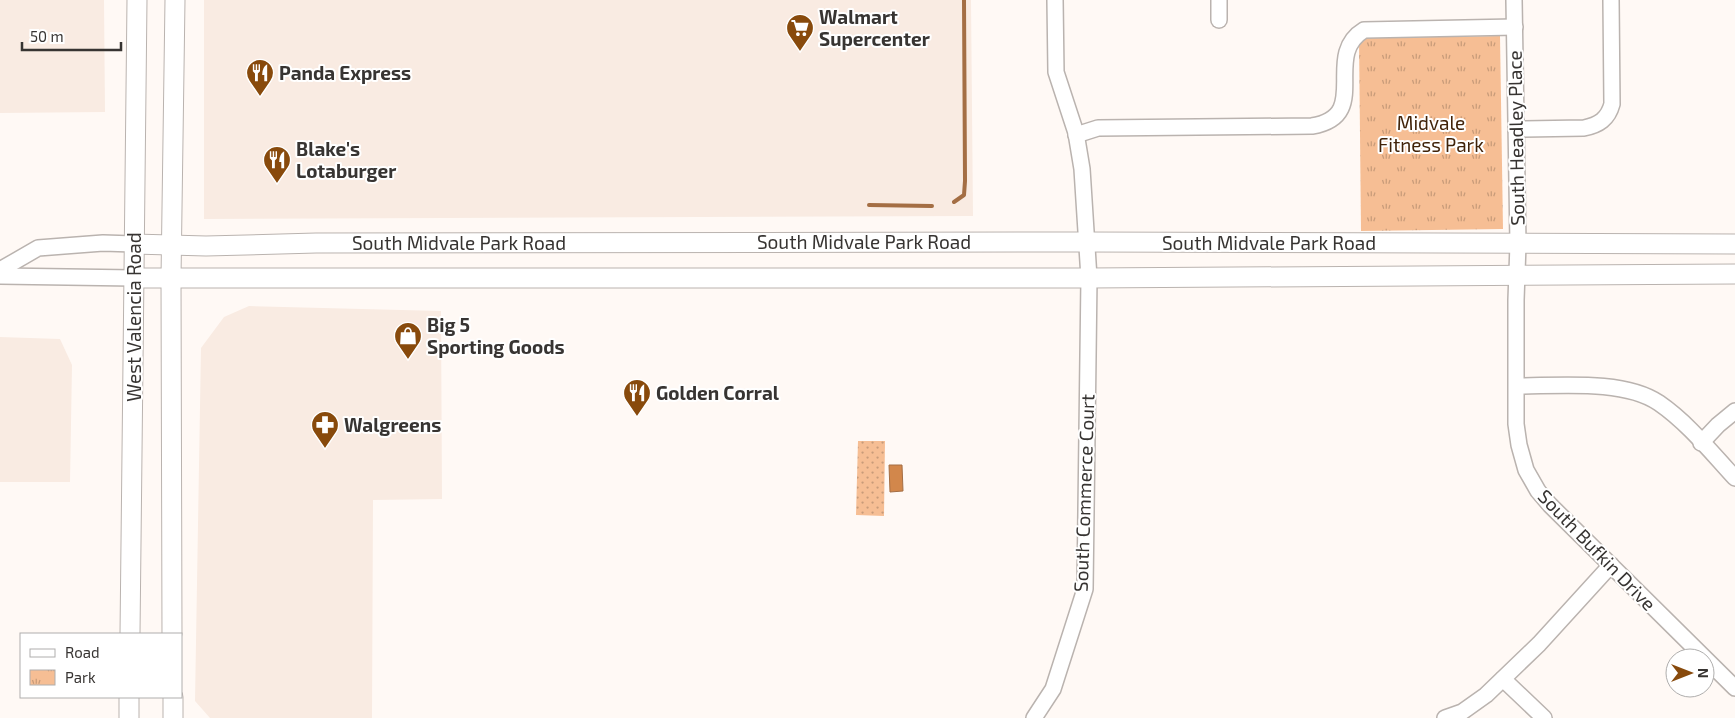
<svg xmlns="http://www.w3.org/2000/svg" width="1735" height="718" font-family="'Exo 2',sans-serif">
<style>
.built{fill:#f9ebe2}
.grass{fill:url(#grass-dots)}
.park{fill:url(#park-tufts)}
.water{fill:#d2874b;stroke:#a46e44}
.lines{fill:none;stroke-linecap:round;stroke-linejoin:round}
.stream{stroke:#a46e44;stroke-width:4}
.minor-casing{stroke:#bab3af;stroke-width:18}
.major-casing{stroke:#bab3af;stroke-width:21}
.minor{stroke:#fff;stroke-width:15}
.major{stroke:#fff;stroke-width:19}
.labels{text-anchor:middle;stroke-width:4;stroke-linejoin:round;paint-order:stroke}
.poi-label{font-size:19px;font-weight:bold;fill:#373432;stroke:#fff;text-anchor:start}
.park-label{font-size:19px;fill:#412309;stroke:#fff}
.street-label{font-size:19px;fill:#373432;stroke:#fff}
</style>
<defs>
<pattern id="grass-dots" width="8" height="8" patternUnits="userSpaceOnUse" patternTransform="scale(1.25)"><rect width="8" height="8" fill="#f6be94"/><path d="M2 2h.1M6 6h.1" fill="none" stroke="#c89b79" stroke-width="1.8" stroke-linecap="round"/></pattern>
<pattern id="park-tufts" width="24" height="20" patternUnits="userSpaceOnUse" patternTransform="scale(1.25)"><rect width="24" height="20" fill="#f6be94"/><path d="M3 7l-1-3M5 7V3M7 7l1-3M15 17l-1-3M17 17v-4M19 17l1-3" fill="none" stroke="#c89b79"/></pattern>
</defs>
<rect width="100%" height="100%" fill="#fff9f5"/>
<g class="built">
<path d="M0 0H104L105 112 0 113Z"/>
<path d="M204 0H971L973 216 204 219Z"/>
<path d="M249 306 441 311 442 499 373 500 372 718H210L195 701 201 348 224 317Z"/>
<path d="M0 337 60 339 72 365 70 482H0Z"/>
</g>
<path class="grass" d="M858 441H885L884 516 856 515Z"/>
<path class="park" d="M1500 36 1503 229 1361 231 1359 38Z"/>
<path class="water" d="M889 465H902L903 491 890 492Z"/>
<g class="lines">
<g class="stream">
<path d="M954 202 964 195 965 181 964 0"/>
<path d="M869 205 932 206"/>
</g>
<defs>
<g id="minor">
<path d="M1219 0V20"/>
<path d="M1514 0 1518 244 1516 300V424L1519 445 1526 470 1538 491 1550 505 1735 688"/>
<path d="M1516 129 1584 128C1599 125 1608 119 1612 104L1611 0"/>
<path d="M1076 135 1098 128 1312 126C1373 116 1321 56 1364 30L1515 27"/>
<path d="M0 270 38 248 103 243 134 244"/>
<path d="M0 276 134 278"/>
<path d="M1517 386C1558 386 1624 379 1659 403 1688 423 1711 452 1735 478"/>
<path d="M1701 443 1718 425 1735 411"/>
<path d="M1503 679 1544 718"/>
<path d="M1034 718 1053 689 1085 589 1089 278 1082 169 1076 133 1056 72 1055 0"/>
<path d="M1445 718 1462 712 1486 695 1539 644 1611 565"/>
</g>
<g id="major">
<path d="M134 244 206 246 316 243 1085 242 1735 244"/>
<path d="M134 278H1089L1735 274"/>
<path d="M130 634 137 0"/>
<path d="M172 634 171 278 175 0"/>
<path d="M173 697V718"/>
<path d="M129 718V697"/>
</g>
</defs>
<use href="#minor" class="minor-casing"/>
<use href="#major" class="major-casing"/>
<use href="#minor" class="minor"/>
<use href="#major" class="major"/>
</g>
<defs>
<symbol id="supermarket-pin" viewBox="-11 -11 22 30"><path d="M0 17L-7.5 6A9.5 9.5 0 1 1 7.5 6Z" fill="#884a0c" stroke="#fff"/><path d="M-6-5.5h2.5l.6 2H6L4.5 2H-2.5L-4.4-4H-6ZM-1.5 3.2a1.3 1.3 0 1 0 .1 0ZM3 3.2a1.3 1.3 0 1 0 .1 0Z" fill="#fff"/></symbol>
<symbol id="restaurant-pin" viewBox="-11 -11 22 30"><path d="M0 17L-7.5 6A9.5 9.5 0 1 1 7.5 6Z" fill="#884a0c" stroke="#fff"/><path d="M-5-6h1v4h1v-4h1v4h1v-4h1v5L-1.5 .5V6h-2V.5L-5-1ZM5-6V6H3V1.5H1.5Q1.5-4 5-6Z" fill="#fff"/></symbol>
<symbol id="shop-pin" viewBox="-11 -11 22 30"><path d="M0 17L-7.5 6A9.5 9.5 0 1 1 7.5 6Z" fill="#884a0c" stroke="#fff"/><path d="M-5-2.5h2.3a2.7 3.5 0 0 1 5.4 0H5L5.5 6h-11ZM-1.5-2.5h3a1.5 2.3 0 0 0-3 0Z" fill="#fff"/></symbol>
<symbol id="pharmacy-pin" viewBox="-11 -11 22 30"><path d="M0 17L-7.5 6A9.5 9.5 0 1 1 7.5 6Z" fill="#884a0c" stroke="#fff"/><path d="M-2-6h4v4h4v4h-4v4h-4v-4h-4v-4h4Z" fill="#fff"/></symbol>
</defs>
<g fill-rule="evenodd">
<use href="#supermarket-pin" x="784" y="12" width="32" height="43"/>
<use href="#restaurant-pin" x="244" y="57" width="32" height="43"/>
<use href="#restaurant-pin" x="261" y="144" width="32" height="43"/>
<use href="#shop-pin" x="392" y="320" width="32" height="43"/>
<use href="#restaurant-pin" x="621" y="377" width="32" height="43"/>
<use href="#pharmacy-pin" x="309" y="409" width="32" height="43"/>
</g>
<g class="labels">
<g class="poi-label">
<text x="819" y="24">Walmart<tspan x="819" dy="22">Supercenter</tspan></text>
<text x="279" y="80">Panda Express</text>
<text x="296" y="156">Blake's<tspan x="296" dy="22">Lotaburger</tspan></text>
<text x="427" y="332">Big 5<tspan x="427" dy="22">Sporting Goods</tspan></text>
<text x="656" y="400">Golden Corral</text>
<text x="344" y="432">Walgreens</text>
</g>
<g class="park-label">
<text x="1431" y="130">Midvale<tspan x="1431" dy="22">Fitness Park</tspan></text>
</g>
<g class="street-label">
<text transform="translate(1516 138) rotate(-91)" y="7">South Headley Place</text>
<text x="864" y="249">South Midvale Park Road</text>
<text x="459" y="250">South Midvale Park Road</text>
<text x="1269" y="250">South Midvale Park Road</text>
<text transform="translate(134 317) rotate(-90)" y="7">West Valencia Road</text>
<text transform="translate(1084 493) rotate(-88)" y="7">South Commerce Court</text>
<text transform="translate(1597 550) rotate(46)" y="7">South Bufkin Drive</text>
</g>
</g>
<rect x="20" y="633" width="162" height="65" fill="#ffffff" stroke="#afaead"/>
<rect x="30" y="649" width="25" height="8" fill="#ffffff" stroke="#afaead"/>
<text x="65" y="658" font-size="15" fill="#373432">Road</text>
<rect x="30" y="670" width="25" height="15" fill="url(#park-tufts)" stroke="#afaead"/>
<text x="65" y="683" font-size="15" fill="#373432">Park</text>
<g transform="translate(1690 673) rotate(90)"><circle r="24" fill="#ffffff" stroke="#afaead"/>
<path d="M0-4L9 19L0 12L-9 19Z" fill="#884a0c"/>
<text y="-8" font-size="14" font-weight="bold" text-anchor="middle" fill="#373432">N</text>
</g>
<path d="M22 42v8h99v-8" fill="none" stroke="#373432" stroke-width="2.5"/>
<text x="30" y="42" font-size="15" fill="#373432" stroke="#ffffff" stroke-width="4" paint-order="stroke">50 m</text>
</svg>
